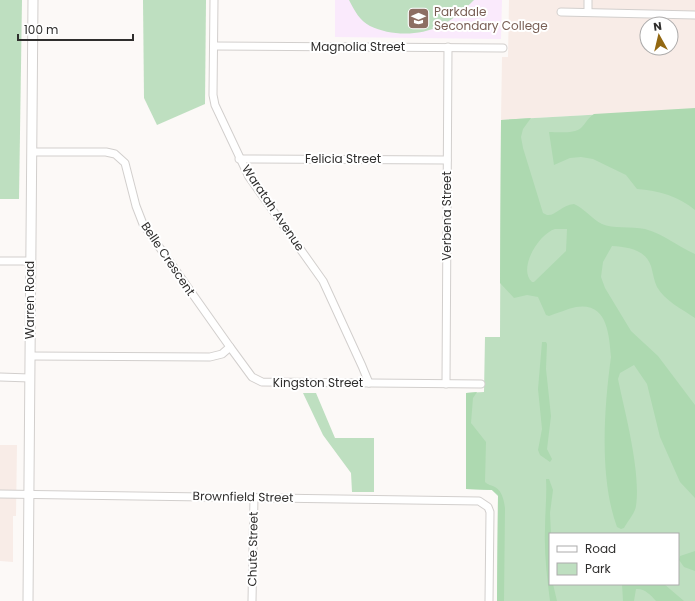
<svg xmlns="http://www.w3.org/2000/svg" width="695" height="601" font-family="Poppins,sans-serif">
<style>
.built{fill:#f8ece7;fill-rule:evenodd}
.education{fill:#faeafc}
.green{fill:#bedfc0;fill-rule:evenodd}
.forest{fill:#add9b0;fill-rule:evenodd}
.lines{fill:none;stroke-linecap:round;stroke-linejoin:round}
.minor-casing{stroke:#d2cfcd;stroke-width:9}
.tertiary-casing{stroke:#d2cfcd;stroke-width:11}
.minor{stroke:#fff;stroke-width:7}
.tertiary{stroke:#fff;stroke-width:9}
.labels{text-anchor:middle;stroke-width:4;stroke-linejoin:round;paint-order:stroke}
.education-label{font-size:12px;fill:#785e54;stroke:#fff;text-anchor:start}
.street-label{font-size:12px;fill:#2f2e2d;stroke:#fff}
</style>
<rect width="100%" height="100%" fill="#fcf9f7"/>
<g class="built">
<path d="M509 0H695V109L501 120 502 57H508ZM647 24H671V48H647Z"/>
<path d="M0 445H17L16 516H13V562L0 561Z"/>
</g>
<path class="education" d="M335 0H502L501 39 335 37Z"/>
<g class="green">
<path d="M0 0H22L19 199H0Z"/>
<path d="M143 0H206L205 104 157 125 144 98Z"/>
<path d="M349 0H474C464 10 453 20 440 26 419 36 391 36 370 26 360 21 354 10 349 0Z"/>
<path d="M695 109V601H497L498 496 492 490 466 489V393L484 392 485 337H500L501 120ZM550 534H678V584H550Z"/>
<path d="M303 393H316L335 438H374V492H352L351 473 323 435Z"/>
</g>
<g class="forest">
<path d="M695 108V210C680 197 658 190 637 189L626 175 593 159 581 157 570 158 554 165 549 132C557 132 574 134 581 128 586 123 587 119 594 114Z"/>
<path d="M531 118 523 129 521 137 523 148 543 213 547 215C556 216 561 205 574 204 585 209 592 219 602 224 612 229 632 226 645 229 664 234 678 247 695 254V318C682 309 665 301 657 287 654 281 653 273 651 266 645 249 627 247 612 246L603 262 601 277 605 288 631 331 658 356 695 405V498L680 482 660 437 647 384 634 365 620 373 618 379C625 413 641 472 636 506 635 513 628 521 624 528L621 529 617 527C599 478 604 408 611 357 609 333 607 302 576 307 567 309 558 313 549 316L546 315 538 297 527 295 514 298 500 283 501 120ZM555 229H567L566 251 534 282H532C517 268 540 233 555 229Z"/>
<path d="M542 342H546L547 344 546 369 551 416 547 449 552 459 550 462 540 455 538 450 542 429 538 389Z"/>
<path d="M477 392 473 398 471 423 486 442 485 482C488 485 491 485 495 487 502 491 504 500 505 508L504 601H497L498 495 492 490 466 489V393Z"/>
<path d="M546 479H549L553 490 550 513 551 534H550V584H553L557 601H550C547 577 544 553 545 529 545 512 547 496 546 479Z"/>
<path d="M695 551V571L684 567 679 560 680 556Z"/>
<path d="M622 584H664L684 601H656C651 595 644 588 636 589L634 601H623Z"/>
</g>
<g class="lines">
<defs>
<g id="minor">
<path d="M214 0 213 95 215 105 249 177 323 281 362 366 369 383"/>
<path d="M561 12 695 15"/>
<path d="M588 12V0"/>
<path d="M214 46 503 48"/>
<path d="M32 152H106L115 154 125 163 136 206 143 224 230 347"/>
<path d="M239 159 447 160"/>
<path d="M0 261H30"/>
<path d="M30 356 210 357 222 354 230 347 252 377 262 382 481 384"/>
<path d="M0 377 30 378"/>
<path d="M446 384 448 47"/>
<path d="M0 494 479 501 488 507 490 512 489 601"/>
<path d="M252 601 254 497"/>
</g>
<path id="tertiary" d="M28 601 33 0"/>
</defs>
<use href="#minor" class="minor-casing"/>
<use href="#tertiary" class="tertiary-casing"/>
<use href="#minor" class="minor"/>
<use href="#tertiary" class="tertiary"/>
</g>
<defs>
<symbol id="school-square" viewBox="-11 -11 22 22"><rect x="-9" y="-9" width="18" height="18" rx="4" fill="#8d6e63" stroke="#fff"/><path d="M0-5L7-2L0 1L-7-2ZM-4 1L0 2.5L4 1V4Q0 6-4 4Z" fill="#fff"/></symbol>
</defs>
<g fill-rule="evenodd">
<use href="#school-square" x="406" y="6" width="25" height="25"/>
</g>
<g class="labels">
<g class="education-label">
<text x="434" y="16">Parkdale<tspan x="434" dy="14">Secondary College</tspan></text>
</g>
<g class="street-label">
<text x="358" y="51">Magnolia Street</text>
<text x="343" y="163">Felicia Street</text>
<text transform="translate(273 208) rotate(56)" y="4">Waratah Avenue</text>
<text transform="translate(447 216) rotate(-90)" y="4">Verbena Street</text>
<text transform="translate(168 259) rotate(56)" y="4">Belle Crescent</text>
<text transform="translate(30 300) rotate(-90)" y="4">Warren Road</text>
<text x="318" y="387">Kingston Street</text>
<text transform="translate(243 497) rotate(1)" y="4">Brownfield Street</text>
<text transform="translate(253 549) rotate(-89)" y="4">Chute Street</text>
</g>
</g>
<rect x="549" y="533" width="130" height="52" fill="#ffffff" stroke="#acabab"/>
<rect x="557" y="546" width="20" height="6" fill="#ffffff" stroke="#acabab"/>
<text x="585" y="553" font-size="12" fill="#2f2e2d">Road</text>
<rect x="557" y="563" width="20" height="12" fill="#bedfc0" stroke="#acabab"/>
<text x="585" y="573" font-size="12" fill="#2f2e2d">Park</text>
<g transform="translate(659 36) rotate(352)"><circle r="19" fill="#ffffff" stroke="#acabab"/>
<path d="M0-3L7 15L0 10L-7 15Z" fill="#936812"/>
<text y="-6" font-size="11" font-weight="bold" text-anchor="middle" fill="#2f2e2d">N</text>
</g>
<path d="M18 34v6h115v-6" fill="none" stroke="#2f2e2d" stroke-width="2"/>
<text x="24" y="34" font-size="12" fill="#2f2e2d" stroke="#ffffff" stroke-width="3" paint-order="stroke">100 m</text>
</svg>
